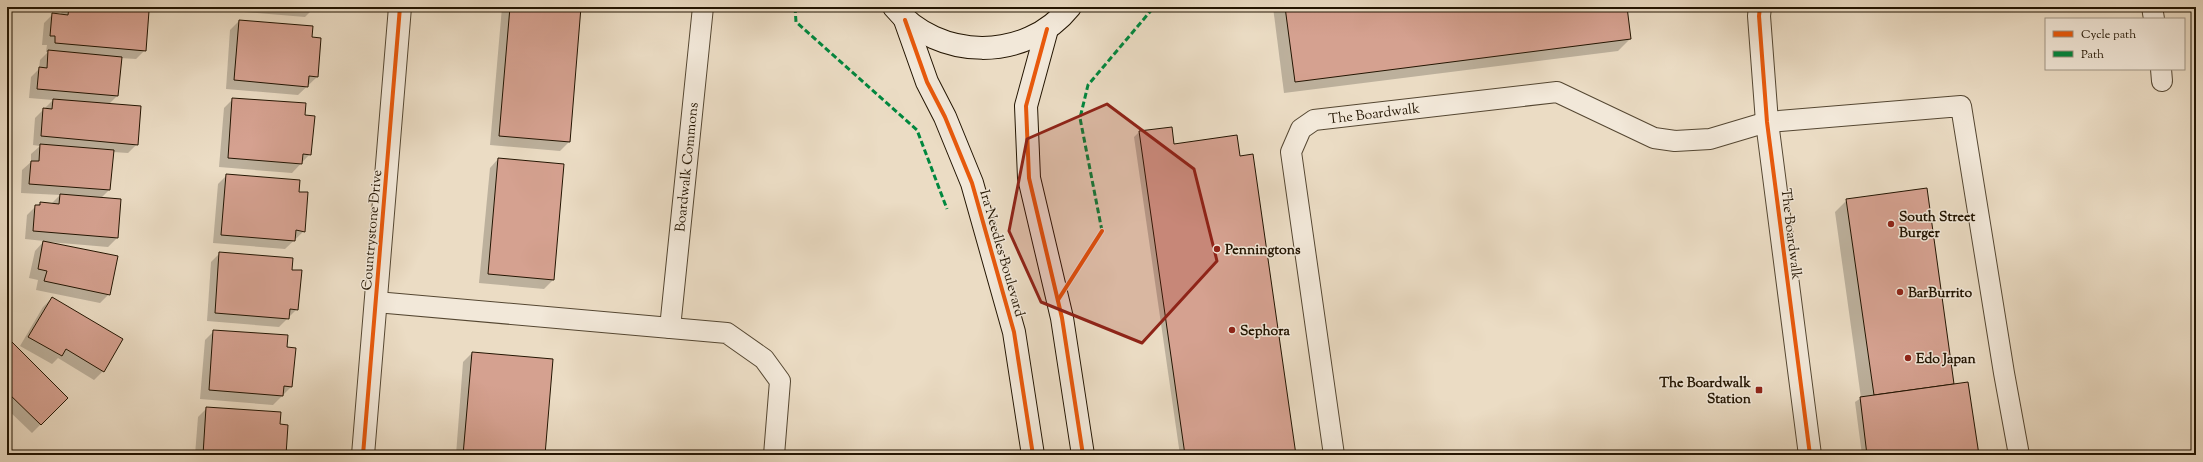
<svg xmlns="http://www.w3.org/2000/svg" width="2203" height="462" font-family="'Sorts Mill Goudy',serif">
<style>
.shadow{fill:#0003}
.building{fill:#d5a190;stroke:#231502}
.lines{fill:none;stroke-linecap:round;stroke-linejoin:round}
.service-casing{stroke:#554732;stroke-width:22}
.minor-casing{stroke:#554732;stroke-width:24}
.secondary-casing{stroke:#231502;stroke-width:24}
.service{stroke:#f2e8d9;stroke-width:20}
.minor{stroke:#f2e8d9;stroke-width:22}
.secondary{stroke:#f2e8d9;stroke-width:22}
.quiet{stroke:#00873e;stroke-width:3;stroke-dasharray:6 3;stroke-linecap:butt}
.cycleway-casing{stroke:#f2e8d9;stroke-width:6}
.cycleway{stroke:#e8590c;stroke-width:4}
.marked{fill:#8f2418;fill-opacity:0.2;stroke:#8f2418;stroke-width:3;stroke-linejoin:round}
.poi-dot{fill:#8f2418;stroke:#f2e8d9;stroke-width:1.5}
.labels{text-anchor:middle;stroke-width:3;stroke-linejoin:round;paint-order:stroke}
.street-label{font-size:14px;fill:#231502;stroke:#f2e8d9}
.poi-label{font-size:14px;font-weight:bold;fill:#231502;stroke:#f2e8d9;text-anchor:start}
</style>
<rect width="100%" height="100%" fill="#ebdcc4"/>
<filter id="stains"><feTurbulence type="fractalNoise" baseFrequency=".005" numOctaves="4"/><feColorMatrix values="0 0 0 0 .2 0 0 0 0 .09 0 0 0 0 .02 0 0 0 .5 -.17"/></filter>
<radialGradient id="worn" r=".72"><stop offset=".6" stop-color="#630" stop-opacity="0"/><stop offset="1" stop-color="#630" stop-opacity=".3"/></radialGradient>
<g class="shadow">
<path d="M67 7H132L129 10 145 50 136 59 120 58 117 96 109 104 137 144 128 153 113 152 110 189 101 198 117 238 108 247 49 242 109 294 100 303 36 290 38 280 29 278 35 251 44 241 25 239 27 215 36 206 41 203 51 204 60 195 21 193 22 170 31 162V154L40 146 33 145 35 118 53 100 29 98 31 77 39 69 40 60 48 52H46L47 45H42L44 23 53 14H60Z"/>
<path d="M232 7H315L305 17 232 11Z"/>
<path d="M502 7H580L569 142 560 151 490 145Z"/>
<path d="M1273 7H1626L1630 39 1618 51 1284 93Z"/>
<path d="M239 21 320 39 317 77 298 95 226 89 230 30Z"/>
<path d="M233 99 304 116 310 154 292 173 219 167 224 108Z"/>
<path d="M1171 128 1174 145 1295 455H1180L1134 137 1139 132Z"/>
<path d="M498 159 553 280 544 289 479 283 490 168Z"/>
<path d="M227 175 298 192 304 231 285 249 213 243 218 184Z"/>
<path d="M1847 200 1953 384 1978 455H1862L1855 402 1861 398 1835 212Z"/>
<path d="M220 253 291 270 297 309 279 327 207 321 211 262Z"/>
<path d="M52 298 103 371 94 380 58 358 52 364 20 346 43 307Z"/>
<path d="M214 331 285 348 292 386 273 405 200 399 205 340Z"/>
<path d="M7 339 67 398 32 433 7 409Z"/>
<path d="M472 353 544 455H456L463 362Z"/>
<path d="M207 408 279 425 285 455H195L198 417Z"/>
</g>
<g class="building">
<path d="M69 7H101L149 11 146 51 55 43V36H50L52 13 68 15Z"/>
<path d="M510 7H581L570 142 499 136Z"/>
<path d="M1285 7H1627L1631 39 1295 82Z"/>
<path d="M239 20 313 26 312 37 321 38 318 77 309 76 308 87 234 80Z"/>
<path d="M48 50 122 57 118 96 37 89 39 67 47 68Z"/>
<path d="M232 98 306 103 305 115 315 116 311 155 303 154 302 164 228 158Z"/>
<path d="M53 99 141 106 138 145 41 136 43 108 52 109Z"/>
<path d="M1172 127 1174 144 1237 135 1240 156 1253 154 1296 455H1185L1139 131Z"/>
<path d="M40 144 114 150 110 190 29 184 31 161H39Z"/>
<path d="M498 158 564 164 554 280 488 274Z"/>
<path d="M226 174 300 180 299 192H308L305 232 296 230 295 241 221 235Z"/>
<path d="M1927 188 1954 384 1874 395 1846 199Z"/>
<path d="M60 194 121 199 118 238 33 231 35 205H40V202L59 204Z"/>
<path d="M43 241 118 256 110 295 44 281 47 271 38 269Z"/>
<path d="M219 252 293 258 292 270H302L298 310 290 309 289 319 215 313Z"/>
<path d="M52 297 123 339 104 372 66 349 62 356 28 337Z"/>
<path d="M213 330 288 335 287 347 296 348 292 387 284 386 283 396 209 390Z"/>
<path d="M7 337 68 398 41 425 7 392Z"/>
<path d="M472 352 553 359 545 455H463Z"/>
<path d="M1968 382 1979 455H1867L1860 397Z"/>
<path d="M206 407 281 412 280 424 288 425 286 455H203Z"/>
</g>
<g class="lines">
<defs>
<g id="service">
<path d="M2152 7 2154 19"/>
<path d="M2161 69 2162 81"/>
<path d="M376 302 727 333 764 359 780 381 774 455"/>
<path d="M670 328 703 7"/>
<path d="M1334 455 1291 152 1301 129 1314 120 1557 92 1654 138 1675 141 1710 139 1767 122 1961 106 2004 373 2019 455"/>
</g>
<g id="minor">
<path d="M1760 7 1759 16 1767 122 1810 455"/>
<path d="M363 455 400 7"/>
</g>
<g id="secondary">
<path d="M894 7C938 61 1026 62 1070 7"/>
<path d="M905 20 927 82 945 117 972 183 1014 332 1033 455"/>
<path d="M1047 29 1026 106 1029 178 1062 318 1083 455"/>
</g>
</defs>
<use href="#service" class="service-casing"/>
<use href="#minor" class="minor-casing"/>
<use href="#secondary" class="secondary-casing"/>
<use href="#service" class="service"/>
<use href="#minor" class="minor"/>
<use href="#secondary" class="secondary"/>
<g class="quiet">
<path d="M795 7 796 22 917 130 947 209"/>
<path d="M1102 231 1080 118 1088 85 1154 7"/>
</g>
<defs>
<g id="cycleway">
<path d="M1760 7 1759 16 1767 122 1810 455"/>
<path d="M905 20 927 82 945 117 972 183 1014 332 1033 455"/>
<path d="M1047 29 1026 106 1029 178 1062 318 1083 455"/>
<path d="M1058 300 1102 231"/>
<path d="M363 455 400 7"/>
</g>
</defs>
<use href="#cycleway" class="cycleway-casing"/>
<use href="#cycleway" class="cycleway"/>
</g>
<path class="marked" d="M1107 104 1194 169 1217 261 1142 343 1041 302 1009 231 1027 139Z"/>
<g class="poi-dot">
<circle cx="1891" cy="224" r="4"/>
<circle cx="1217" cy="249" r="4"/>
<circle cx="1900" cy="292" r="4"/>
<circle cx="1232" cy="330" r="4"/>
<circle cx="1908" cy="358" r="4"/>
<rect x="1755" y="386" width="8" height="8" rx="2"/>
</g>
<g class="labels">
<g class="street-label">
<text transform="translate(1374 113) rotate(-7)" y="5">The Boardwalk</text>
<text transform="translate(686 167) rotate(-84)" y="5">Boardwalk Commons</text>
<text transform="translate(371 230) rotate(-85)" y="5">Countrystone Drive</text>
<text transform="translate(1792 234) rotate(83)" y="5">The Boardwalk</text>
<text transform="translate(1003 253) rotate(74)" y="5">Ira Needles Boulevard</text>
</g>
<g class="poi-label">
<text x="1899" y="221">South Street<tspan x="1899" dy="16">Burger</tspan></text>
<text x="1225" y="254">Penningtons</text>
<text x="1908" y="297">BarBurrito</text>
<text x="1240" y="335">Sephora</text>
<text x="1916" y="363">Edo Japan</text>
<text x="1751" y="387" text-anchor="end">The Boardwalk<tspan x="1751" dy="16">Station</tspan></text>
</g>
</g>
<rect width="2203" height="462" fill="none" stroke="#ebdcc4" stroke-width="24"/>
<rect x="8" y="8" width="2187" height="446" fill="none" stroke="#231502" stroke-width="2"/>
<rect x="12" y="12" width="2179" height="438" fill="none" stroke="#231502"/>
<rect x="2045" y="18" width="140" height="52" fill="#f2e8d9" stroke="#9f9483"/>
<rect x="2053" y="31" width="20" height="6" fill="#e8590c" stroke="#9f9483"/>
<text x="2081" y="38" font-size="12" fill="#231502">Cycle path</text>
<rect x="2053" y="51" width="20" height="6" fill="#00873e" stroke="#9f9483"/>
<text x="2081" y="58" font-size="12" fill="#231502">Path</text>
<rect width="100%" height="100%" filter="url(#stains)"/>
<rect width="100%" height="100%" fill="url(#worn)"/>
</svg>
